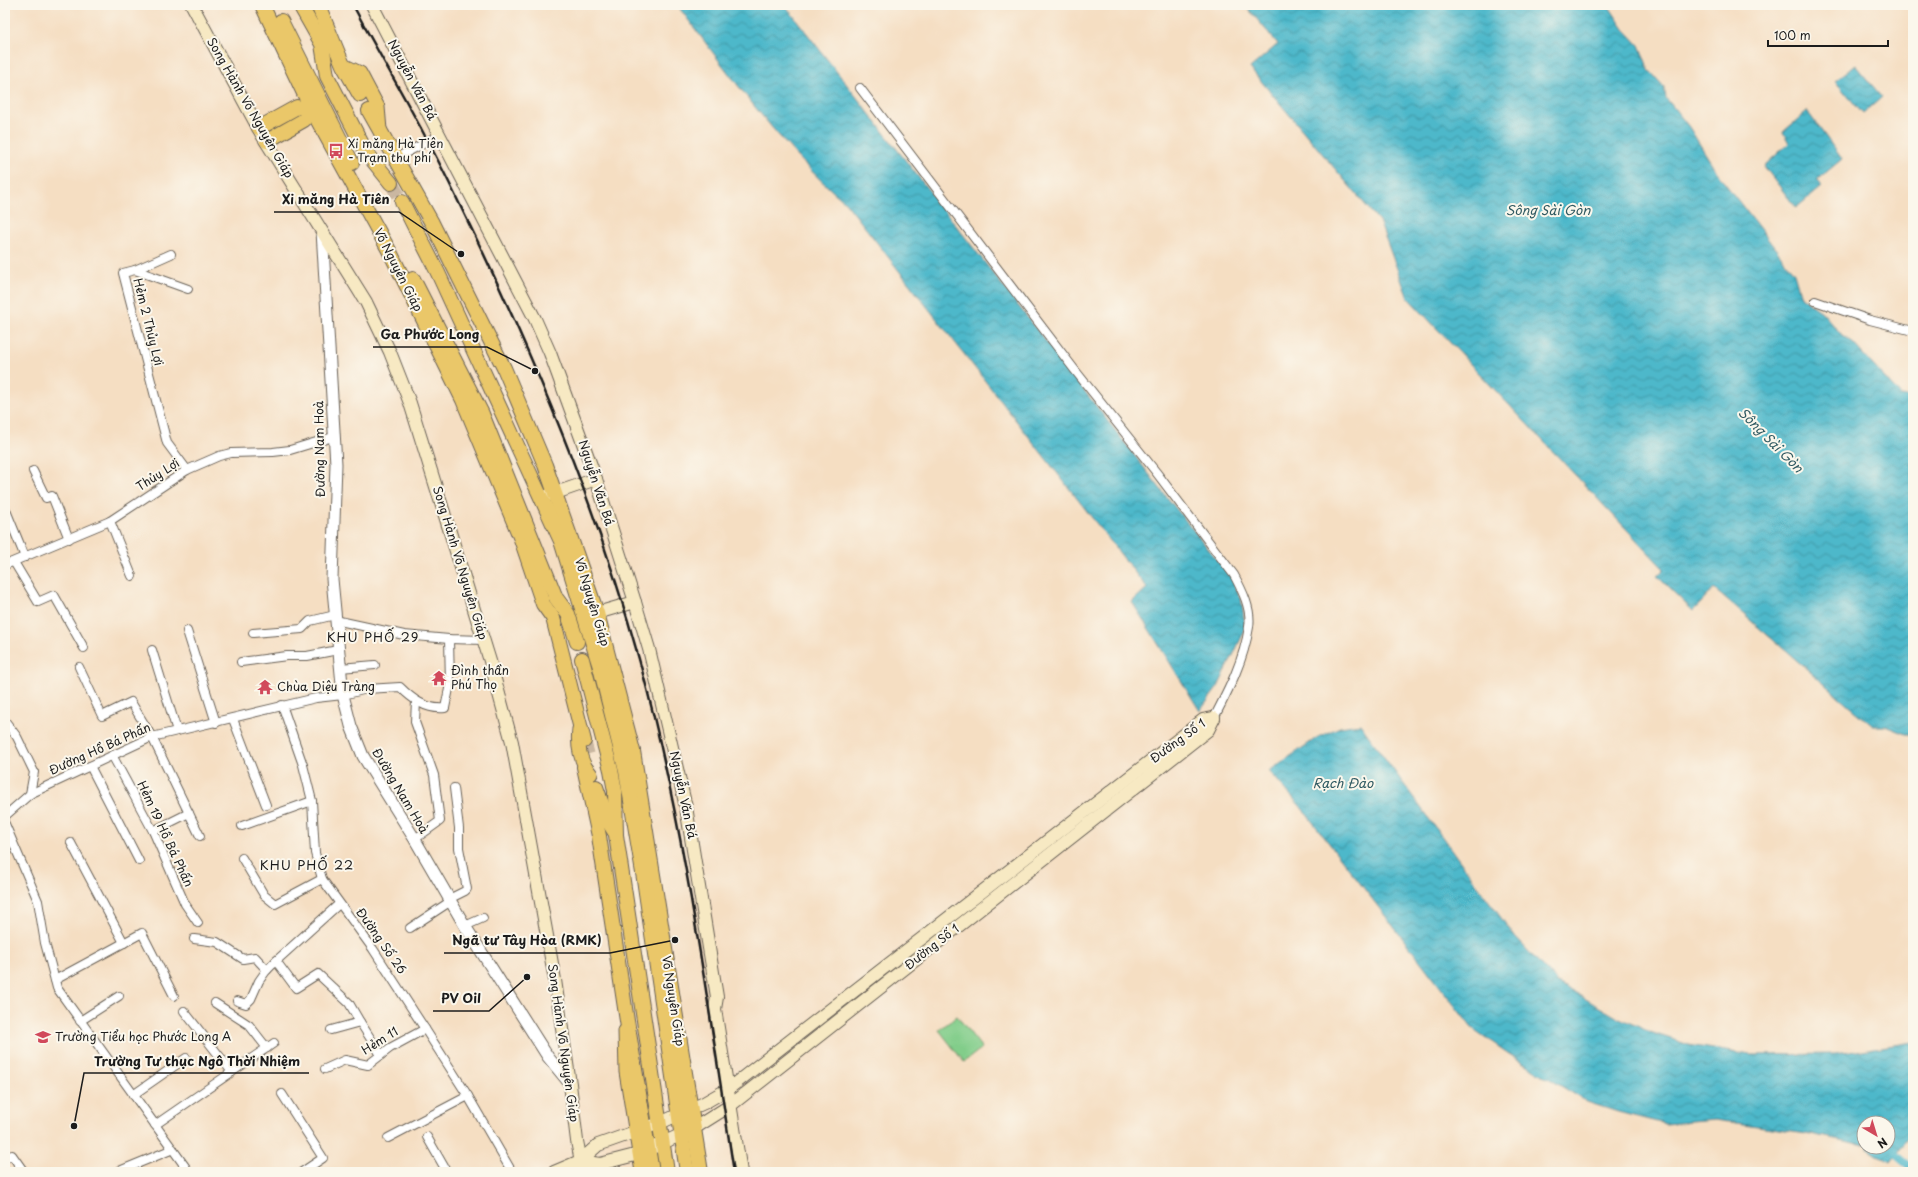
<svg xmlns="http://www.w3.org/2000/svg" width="1918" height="1177" font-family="'Playpen Sans',sans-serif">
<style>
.grass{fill:#82cd8a;stroke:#4f7453}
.water{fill:url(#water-waves);stroke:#346a73}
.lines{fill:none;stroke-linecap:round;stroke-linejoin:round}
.canal{stroke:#4db8ca;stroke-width:8}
.trunk-tunnel{stroke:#cab7a1;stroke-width:14;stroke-dasharray:14 7;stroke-linecap:butt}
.minor-casing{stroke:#686056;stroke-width:10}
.tertiary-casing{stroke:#686056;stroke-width:13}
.secondary-casing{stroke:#686056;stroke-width:14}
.primary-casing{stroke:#686056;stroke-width:15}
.trunk-casing{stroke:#686056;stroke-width:16}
.minor{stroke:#fff;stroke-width:8}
.tertiary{stroke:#fff;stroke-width:11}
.secondary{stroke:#f7e9c3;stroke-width:12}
.primary{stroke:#eac769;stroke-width:13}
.trunk{stroke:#eac769;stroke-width:14}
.rail{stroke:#1c1c1c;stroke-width:2.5}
.labels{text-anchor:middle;stroke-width:4;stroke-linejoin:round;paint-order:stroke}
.street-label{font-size:12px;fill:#1c1c1c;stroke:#fbf7ec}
.poi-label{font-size:12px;fill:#1c1c1c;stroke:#fbf7ec;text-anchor:start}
.water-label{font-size:13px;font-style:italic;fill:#305a62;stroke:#fbf7ec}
.neighbourhood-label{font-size:13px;letter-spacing:1px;fill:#1c1c1c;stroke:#fbf7ec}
.leader{fill:none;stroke:#1c1c1c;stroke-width:1.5}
.callout-dot{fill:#1c1c1c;stroke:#fbf7ec;stroke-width:1.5}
.callout-label{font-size:13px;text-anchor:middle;font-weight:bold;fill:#1c1c1c;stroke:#fbf7ec;stroke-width:4;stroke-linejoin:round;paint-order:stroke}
</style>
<defs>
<pattern id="water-waves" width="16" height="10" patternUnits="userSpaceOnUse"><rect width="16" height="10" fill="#4db8ca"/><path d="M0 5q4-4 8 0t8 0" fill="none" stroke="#3f95a3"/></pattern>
</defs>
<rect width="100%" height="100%" fill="#fbf7ec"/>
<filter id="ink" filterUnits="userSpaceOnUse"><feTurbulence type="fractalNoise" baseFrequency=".025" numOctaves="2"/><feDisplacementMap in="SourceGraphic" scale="8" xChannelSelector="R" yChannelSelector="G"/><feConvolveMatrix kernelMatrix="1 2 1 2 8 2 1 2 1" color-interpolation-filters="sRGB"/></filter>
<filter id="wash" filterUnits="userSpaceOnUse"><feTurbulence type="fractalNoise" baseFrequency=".012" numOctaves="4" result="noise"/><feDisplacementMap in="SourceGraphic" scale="16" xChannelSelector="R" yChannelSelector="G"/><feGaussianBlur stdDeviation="0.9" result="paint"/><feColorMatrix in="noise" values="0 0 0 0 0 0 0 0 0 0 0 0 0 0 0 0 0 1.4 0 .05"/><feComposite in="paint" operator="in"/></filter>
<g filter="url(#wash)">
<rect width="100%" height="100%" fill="#f5dec2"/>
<path class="grass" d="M957 1016 982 1048 964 1062 939 1030Z"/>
<g class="water">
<path d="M677 5H785L1166 496 1231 577 1241 598 1245 624 1244 632 1218 687 1200 711 1132 602 1147 588 846 203C780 147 729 73 677 5Z"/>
<path d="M1245 5H1608L1624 29 1639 45 1649 70 1664 87 1666 98 1689 127 1720 177 1794 273 1801 297 1822 312 1842 335 1851 341 1901 396 1913 398V737L1885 726H1873L1714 589 1693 611 1657 576 1664 569 1408 298 1379 221 1250 68 1278 44Z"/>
<path d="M1855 65 1882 97 1863 114 1835 81Z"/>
<path d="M1807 111 1842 159 1817 180 1821 187 1796 208 1764 166 1789 143 1783 132Z"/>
<path d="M1360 724 1515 937 1558 983 1615 1016 1650 1032 1689 1045 1750 1055 1836 1054 1913 1042V1132L1890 1162 1867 1147H1888V1123H1864V1145L1807 1133 1715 1120 1665 1124 1618 1112 1587 1102 1509 1054 1472 1028 1301 807 1269 771 1318 737 1340 727Z"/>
</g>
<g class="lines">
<path class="canal" d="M1896 1154 1913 1168"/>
</g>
</g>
<g filter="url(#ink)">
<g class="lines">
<g class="trunk-tunnel">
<path d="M391 183 402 202"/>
<path d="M584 741 589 759"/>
</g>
<defs>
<g id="minor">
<path d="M860 88 1074 369 1156 472 1234 575C1242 590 1252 609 1249 627 1244 660 1229 689 1214 718"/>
<path d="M396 158 440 135"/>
<path d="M135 270 171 254"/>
<path d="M1815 301 1870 320 1913 331"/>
<path d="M187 470 167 443 123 273 135 270 188 289"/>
<path d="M33 471 46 498 52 496 69 539"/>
<path d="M5 508 25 557"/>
<path d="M110 521 132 576"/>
<path d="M14 562 38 602 54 595 84 648"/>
<path d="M5 565 110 521 187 470 219 456 231 453 273 452 290 450 333 437"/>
<path d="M335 620 404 635 449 639 484 640"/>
<path d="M187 631 216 723"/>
<path d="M253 633 302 629 310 621 335 615"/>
<path d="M152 650 177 731"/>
<path d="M241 662 287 656H307L338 650"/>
<path d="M79 667 102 716 131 702 152 737 200 836"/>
<path d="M340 668 375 665"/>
<path d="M282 705 303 765 312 801 315 853 322 879 373 949 425 1029 468 1096 512 1172"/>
<path d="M233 719 266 805"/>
<path d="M5 721 17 737 34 772 30 794"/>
<path d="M112 755 153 831 185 904 198 923"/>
<path d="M90 766 139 861"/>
<path d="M5 816 30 794 152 737 316 698 343 695 367 689 400 687C412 699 426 710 445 708L450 684 449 639"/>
<path d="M5 824 38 901 45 943 57 988 189 1172"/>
<path d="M242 826 312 801"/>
<path d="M153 831 189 813"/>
<path d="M415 839 440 821 434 775 415 722 416 701"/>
<path d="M71 843 124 943"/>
<path d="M242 858 264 895 275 904 322 879"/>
<path d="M449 899 465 891 467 889 459 848V828L454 788"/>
<path d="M465 926 483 918"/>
<path d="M410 928 451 901"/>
<path d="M194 939 217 942 243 959 255 957 267 970"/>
<path d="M55 980 142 933 174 996"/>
<path d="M237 1001 246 1004 251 999 259 981 266 971 276 961"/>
<path d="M215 1003 249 1025 267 1048"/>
<path d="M184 1011 232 1072"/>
<path d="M80 1021 119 996"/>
<path d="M360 1022 381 1055"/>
<path d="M331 1030 360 1022 349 1003 318 974 296 988 276 961 339 904"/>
<path d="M325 1069 345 1060 368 1065 390 1048 425 1029"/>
<path d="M282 1094 323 1158 302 1172"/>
<path d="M133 1095 186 1058"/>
<path d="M155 1125 274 1043"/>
<path d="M427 1137 447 1172"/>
<path d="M388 1138 468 1096"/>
<path d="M5 1158 12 1155 24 1172"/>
<path d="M117 1172 173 1149"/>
</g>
<path id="tertiary" d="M322 231 336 464 332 579 343 695 351 726 363 756 414 838 465 926 548 1057 570 1084"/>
<g id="secondary">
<path d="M192 5 262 135 366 302 390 352 410 403 490 661 512 742 555 980 570 1084 577 1141 583 1172"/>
<path d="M372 5 535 319 550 353 596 479 635 602 649 649 686 807 717 997 715 1009 741 1172"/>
<path d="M547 496 596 479"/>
<path d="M597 613 635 602"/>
<path d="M580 1161 598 1145 660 1123 704 1103 728 1089 1203 720 1214 718"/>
<path d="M554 1172 580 1161 600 1164 639 1154 693 1129 731 1105 1208 730 1214 718"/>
</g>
<g id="primary">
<path d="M343 65 360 73 378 107 380 130"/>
<path d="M579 729C577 745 580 763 591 774"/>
<path d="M625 1031 626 1072 642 1172"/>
</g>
<g id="trunk">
<path d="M262 5 312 110 391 254 463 400 521 539 543 604 553 618 584 741"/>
<path d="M300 5 322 44 327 76 366 152 391 183"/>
<path d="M318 5 343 65 360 95"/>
<path d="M281 21 352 163"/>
<path d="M369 111 432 223 504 368 545 465 597 613 633 751 701 1172"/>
<path d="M259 128 297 107 312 110 304 120 267 141"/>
<path d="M402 202 438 273 561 541 600 667 626 771 644 879 687 1172"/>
<path d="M413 279 482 414 556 598 568 614 577 642"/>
<path d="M582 659 611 770 615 791 616 835 667 1172"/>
<path d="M584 767 599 836 627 1021 652 1172"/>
<path d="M596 787 608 821 614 831"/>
</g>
</defs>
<use href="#minor" class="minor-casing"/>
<use href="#tertiary" class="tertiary-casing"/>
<use href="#secondary" class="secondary-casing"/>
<use href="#primary" class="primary-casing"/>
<use href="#trunk" class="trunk-casing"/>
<use href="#minor" class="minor"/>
<use href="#tertiary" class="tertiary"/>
<use href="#secondary" class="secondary"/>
<use href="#primary" class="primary"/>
<use href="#trunk" class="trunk"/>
<path class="rail" d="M353 5C376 49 402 92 425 136 444 170 460 206 478 242 542 376 599 515 639 659 685 827 707 1000 734 1172"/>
</g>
</g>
<defs>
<symbol id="bus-bare" viewBox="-9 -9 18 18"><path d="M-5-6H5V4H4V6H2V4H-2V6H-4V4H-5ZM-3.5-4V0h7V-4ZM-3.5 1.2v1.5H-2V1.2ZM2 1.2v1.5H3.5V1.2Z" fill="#d1495b" stroke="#fbf7ec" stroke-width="2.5" paint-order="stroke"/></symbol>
<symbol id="temple-bare" viewBox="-9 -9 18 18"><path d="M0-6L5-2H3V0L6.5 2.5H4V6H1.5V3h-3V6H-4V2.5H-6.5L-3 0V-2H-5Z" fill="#d1495b" stroke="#fbf7ec" stroke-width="2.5" paint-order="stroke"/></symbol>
<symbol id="school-bare" viewBox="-9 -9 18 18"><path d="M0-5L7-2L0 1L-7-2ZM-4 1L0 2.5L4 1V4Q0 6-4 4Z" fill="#d1495b" stroke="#fbf7ec" stroke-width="2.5" paint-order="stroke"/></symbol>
</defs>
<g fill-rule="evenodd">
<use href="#bus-bare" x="325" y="140" width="22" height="22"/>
<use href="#temple-bare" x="428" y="667" width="22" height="22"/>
<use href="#temple-bare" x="254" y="676" width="22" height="22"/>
<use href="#school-bare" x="32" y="1026" width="22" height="22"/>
</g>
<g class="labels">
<g class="street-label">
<text transform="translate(412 80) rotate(62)" y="4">Nguyễn Văn Bá</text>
<text transform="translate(250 108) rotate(60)" y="4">Song Hành Võ Nguyên Giáp</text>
<text transform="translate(398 270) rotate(63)" y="4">Võ Nguyên Giáp</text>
<text transform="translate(148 322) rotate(76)" y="4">Hẻm 2 Thủy Lợi</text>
<text transform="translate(320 449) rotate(-91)" y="4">Đường Nam Hoà</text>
<text transform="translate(158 475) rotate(-33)" y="4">Thủy Lợi</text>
<text transform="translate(596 483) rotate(72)" y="4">Nguyễn Văn Bá</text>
<text transform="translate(460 563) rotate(73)" y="4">Song Hành Võ Nguyên Giáp</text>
<text transform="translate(592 602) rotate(73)" y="4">Võ Nguyên Giáp</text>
<text transform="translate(1178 741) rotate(-36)" y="4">Đường Số 1</text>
<text transform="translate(100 749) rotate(-24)" y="4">Đường Hồ Bá Phấn</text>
<text transform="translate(400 791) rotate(59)" y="4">Đường Nam Hoà</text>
<text transform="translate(683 795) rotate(78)" y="4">Nguyễn Văn Bá</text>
<text transform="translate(165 834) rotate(65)" y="4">Hẻm 19 Hồ Bá Phấn</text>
<text transform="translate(381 941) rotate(55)" y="4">Đường Số 26</text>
<text transform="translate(932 947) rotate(-38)" y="4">Đường Số 1</text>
<text transform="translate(673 1001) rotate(81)" y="4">Võ Nguyên Giáp</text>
<text transform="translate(380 1041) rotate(-32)" y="4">Hẻm 11</text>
<text transform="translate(563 1043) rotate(82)" y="4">Song Hành Võ Nguyên Giáp</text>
</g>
<g class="poi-label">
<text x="348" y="148">Xi măng Hà Tiên<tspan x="348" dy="14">- Trạm thu phí</tspan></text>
<text x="451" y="675">Đình thần<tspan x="451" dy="14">Phú Thọ</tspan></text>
<text x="277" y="691">Chùa Diệu Tràng</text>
<text x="55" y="1041">Trường Tiểu học Phước Long A</text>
</g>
<g class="water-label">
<text x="1548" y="215">Sông Sài Gòn</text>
<text transform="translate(1771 440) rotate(45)" y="5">Sông Sài Gòn</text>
<text x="1343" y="788">Rạch Đào</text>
</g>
<g class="neighbourhood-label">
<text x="373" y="642">KHU PHỐ 29</text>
<text x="307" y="870">KHU PHỐ 22</text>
</g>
</g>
<path class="leader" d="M461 254L399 212H274M535 371L487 347H373M675 940L610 953H444M527 977L489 1011H433M74 1126L84 1073H309"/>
<g class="callout-dot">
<circle cx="461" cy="254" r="4"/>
<circle cx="535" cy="371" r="4"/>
<circle cx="675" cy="940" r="4"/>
<circle cx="527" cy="977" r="4"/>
<circle cx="74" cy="1126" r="4"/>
</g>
<g class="callout-label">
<text x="336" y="204">Xi măng Hà Tiên</text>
<text x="430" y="339">Ga Phước Long</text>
<text x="527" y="945">Ngã tư Tây Hòa (RMK)</text>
<text x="461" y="1003">PV Oil</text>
<text x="197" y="1066">Trường Tư thục Ngô Thời Nhiệm</text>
</g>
<rect width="1918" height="1177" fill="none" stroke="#fbf7ec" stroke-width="20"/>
<g transform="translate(1876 1135) rotate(142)"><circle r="19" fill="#fbf7ec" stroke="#a29f99"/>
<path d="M0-3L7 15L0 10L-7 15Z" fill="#d1495b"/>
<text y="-6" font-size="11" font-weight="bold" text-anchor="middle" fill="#1c1c1c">N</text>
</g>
<path d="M1768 40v6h120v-6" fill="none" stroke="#1c1c1c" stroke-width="2"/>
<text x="1774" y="40" font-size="12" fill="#1c1c1c" stroke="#fbf7ec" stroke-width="3" paint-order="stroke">100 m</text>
</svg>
